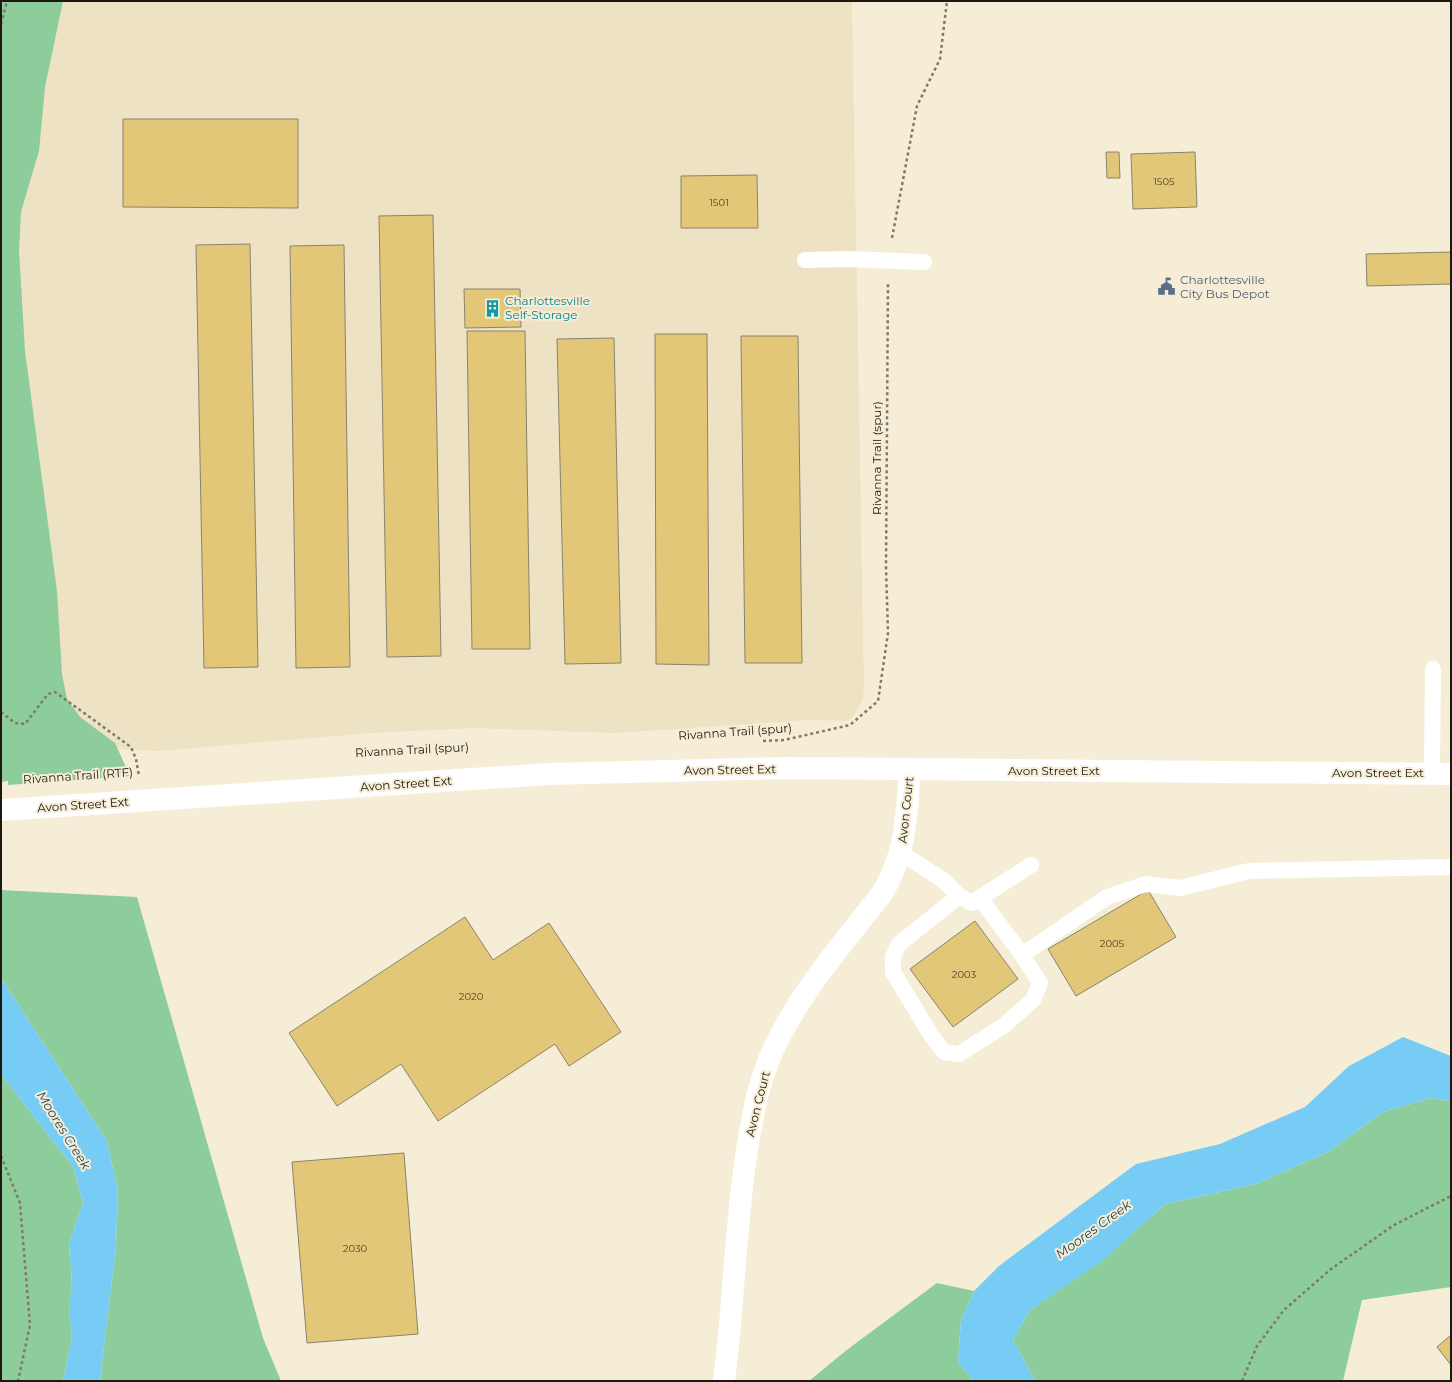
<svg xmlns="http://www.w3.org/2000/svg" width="1452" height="1382" font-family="Montserrat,sans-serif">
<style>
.built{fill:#ede2c3}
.green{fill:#8dcd9b}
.water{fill:#77ccf6}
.building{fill:#e3c779;stroke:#8a826d}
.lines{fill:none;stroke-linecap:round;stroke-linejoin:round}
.path{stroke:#7f796a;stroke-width:2.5;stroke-dasharray:3 3;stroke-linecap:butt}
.service{stroke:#fff;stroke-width:16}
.minor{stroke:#fff;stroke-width:22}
.secondary{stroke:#fff;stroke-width:22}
.labels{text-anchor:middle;stroke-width:4;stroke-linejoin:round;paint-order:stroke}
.number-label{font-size:10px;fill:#4e442a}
.service-label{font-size:12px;fill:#4e5e75;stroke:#f6edd6;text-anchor:start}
.culture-label{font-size:12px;fill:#0d838f;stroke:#f6edd6;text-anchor:start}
.street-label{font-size:12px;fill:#1c1910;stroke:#f6edd6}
.water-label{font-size:13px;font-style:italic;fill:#1d4254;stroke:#f6edd6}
</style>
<rect width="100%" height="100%" fill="#f6edd6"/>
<path class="built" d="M1 1H852L864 690 862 701 855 714 848 721 809 720 614 733 474 728 371 733 159 751 36 745Z"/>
<g class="green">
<path d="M1 1H63L45 87 39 151 21 212 19 250 25 351 57 591 62 674 67 699 80 717 115 743 130 776 8 785V781L1 782Z"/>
<path d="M1 890 137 897 263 1338 281 1381H100L116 1247 118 1191 107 1141 1 978Z"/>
<path d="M1 1074 73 1167 83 1202 69 1244 72 1284 69 1308 72 1338 63 1381H1Z"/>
<path d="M1432 1098 1451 1101V1287L1362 1300 1343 1381H1035L1013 1340 1030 1310 1101 1261 1165 1204 1256 1184 1328 1152 1383 1112Z"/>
<path d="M937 1283 974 1291 961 1320 958 1362 974 1381H809L848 1349Z"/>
</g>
<g class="water">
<path d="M1 978 107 1141 118 1191 116 1247 100 1381H63L72 1338 69 1308 72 1284 69 1244 83 1202 73 1167 1 1074Z"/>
<path d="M1403 1037 1451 1056V1101L1432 1098 1383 1112 1328 1152 1256 1184 1165 1204 1102 1261 1030 1310 1013 1340 1035 1381H974L958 1362 961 1320 974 1291 999 1266 1136 1164 1220 1144 1305 1107 1349 1066Z"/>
</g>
<g class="building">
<path d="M123 119H298V208L123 207Z"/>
<path d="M1106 152H1119L1120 178H1107Z"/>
<path d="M1195 152 1197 207 1133 209 1131 154Z"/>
<path d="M757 175 758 228H681V176Z"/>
<path d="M433 215 441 656 387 657 379 216Z"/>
<path d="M250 244 258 667 204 668 196 245Z"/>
<path d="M344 245 350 667 296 668 290 246Z"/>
<path d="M1451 252V284L1367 286 1366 254Z"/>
<path d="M464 289H520L521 327 465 328Z"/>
<path d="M467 331H525L530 649H472Z"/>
<path d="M655 334H707L709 665 656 664Z"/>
<path d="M741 336H798L802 663H745Z"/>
<path d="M614 338 621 663 565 664 557 339Z"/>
<path d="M1148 890 1176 937 1076 996 1048 949Z"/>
<path d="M465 917 493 960 549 923 621 1032 569 1066 555 1044 438 1121 401 1064 337 1106 289 1033Z"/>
<path d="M975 921 1018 979 953 1027 910 969Z"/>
<path d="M404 1153 418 1334 307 1343 292 1162Z"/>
<path d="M1451 1335V1365L1437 1347Z"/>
</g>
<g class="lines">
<g class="path">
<path d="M1 24 7 1"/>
<path d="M892 238 917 106 940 59 947 1"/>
<path d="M1 712 15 723 25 724 48 694 55 692 131 747 136 759 139 776"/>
<path d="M763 741 784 740 850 725 878 701 888 633 886 568 888 282"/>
<path d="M1 1156 20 1203 30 1325 18 1381"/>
<path d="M1242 1381 1257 1346 1284 1310 1331 1269 1394 1225 1451 1196"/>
</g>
<g class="service">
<path d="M805 260 847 259 924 262"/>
<path d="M1432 774 1433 669"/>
<path d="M901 853 943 880 959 896 972 903 1031 865"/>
<path d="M959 896 899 944 893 957V972L931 1035 944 1052 959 1054 1002 1027 1033 1000 1040 983 1022 955"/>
<path d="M980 898 1022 955 1107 897 1146 884 1180 888 1249 871 1451 867"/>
</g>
<path class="minor" d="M724 1381C734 1304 735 1226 747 1150 753 1112 760 1074 778 1040 804 987 847 939 883 892 907 850 906 817 910 770"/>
<path class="secondary" d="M1 810 549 774 786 768 1451 774"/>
</g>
<defs>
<symbol id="civic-bare" viewBox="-9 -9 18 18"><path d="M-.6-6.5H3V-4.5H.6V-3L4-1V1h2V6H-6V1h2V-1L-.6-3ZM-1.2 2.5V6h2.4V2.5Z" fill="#5c6f8a" stroke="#f6edd6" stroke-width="2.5" paint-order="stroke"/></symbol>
<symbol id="building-bare" viewBox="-9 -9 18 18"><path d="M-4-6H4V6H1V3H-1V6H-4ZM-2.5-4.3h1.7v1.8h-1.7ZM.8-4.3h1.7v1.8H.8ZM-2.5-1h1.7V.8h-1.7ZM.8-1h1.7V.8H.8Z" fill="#0f9aa8" stroke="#f6edd6" stroke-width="2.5" paint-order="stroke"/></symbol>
</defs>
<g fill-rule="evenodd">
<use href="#civic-bare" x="1154" y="274" width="25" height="25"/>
<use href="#building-bare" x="480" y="296" width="25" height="25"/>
</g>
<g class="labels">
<g class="number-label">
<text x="1164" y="185">1505</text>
<text x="719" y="206">1501</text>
<text x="1112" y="947">2005</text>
<text x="964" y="978">2003</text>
<text x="471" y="1000">2020</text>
<text x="355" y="1252">2030</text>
</g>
<g class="service-label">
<text x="1180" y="284">Charlottesville<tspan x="1180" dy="14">City Bus Depot</tspan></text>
</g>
<g class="culture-label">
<text x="505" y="305">Charlottesville<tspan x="505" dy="14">Self-Storage</tspan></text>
</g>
<g class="street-label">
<text transform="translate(877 458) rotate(-90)" y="4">Rivanna Trail (spur)</text>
<text transform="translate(735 732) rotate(-4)" y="4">Rivanna Trail (spur)</text>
<text transform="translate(412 750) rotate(-3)" y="4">Rivanna Trail (spur)</text>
<text transform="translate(730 770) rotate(-1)" y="4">Avon Street Ext</text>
<text x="1054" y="775">Avon Street Ext</text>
<text x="1378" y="777">Avon Street Ext</text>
<text transform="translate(78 776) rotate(-4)" y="4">Rivanna Trail (RTF)</text>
<text transform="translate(406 784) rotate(-4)" y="4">Avon Street Ext</text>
<text transform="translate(83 805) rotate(-4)" y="4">Avon Street Ext</text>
<text transform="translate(906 810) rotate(-84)" y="4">Avon Court</text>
<text transform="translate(758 1104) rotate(-76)" y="4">Avon Court</text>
</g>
<g class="water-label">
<text transform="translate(64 1130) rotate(58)" y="5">Moores Creek</text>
<text transform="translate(1093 1229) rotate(-36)" y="5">Moores Creek</text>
</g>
</g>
<rect width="1452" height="1382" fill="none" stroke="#1c1910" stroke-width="4"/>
</svg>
